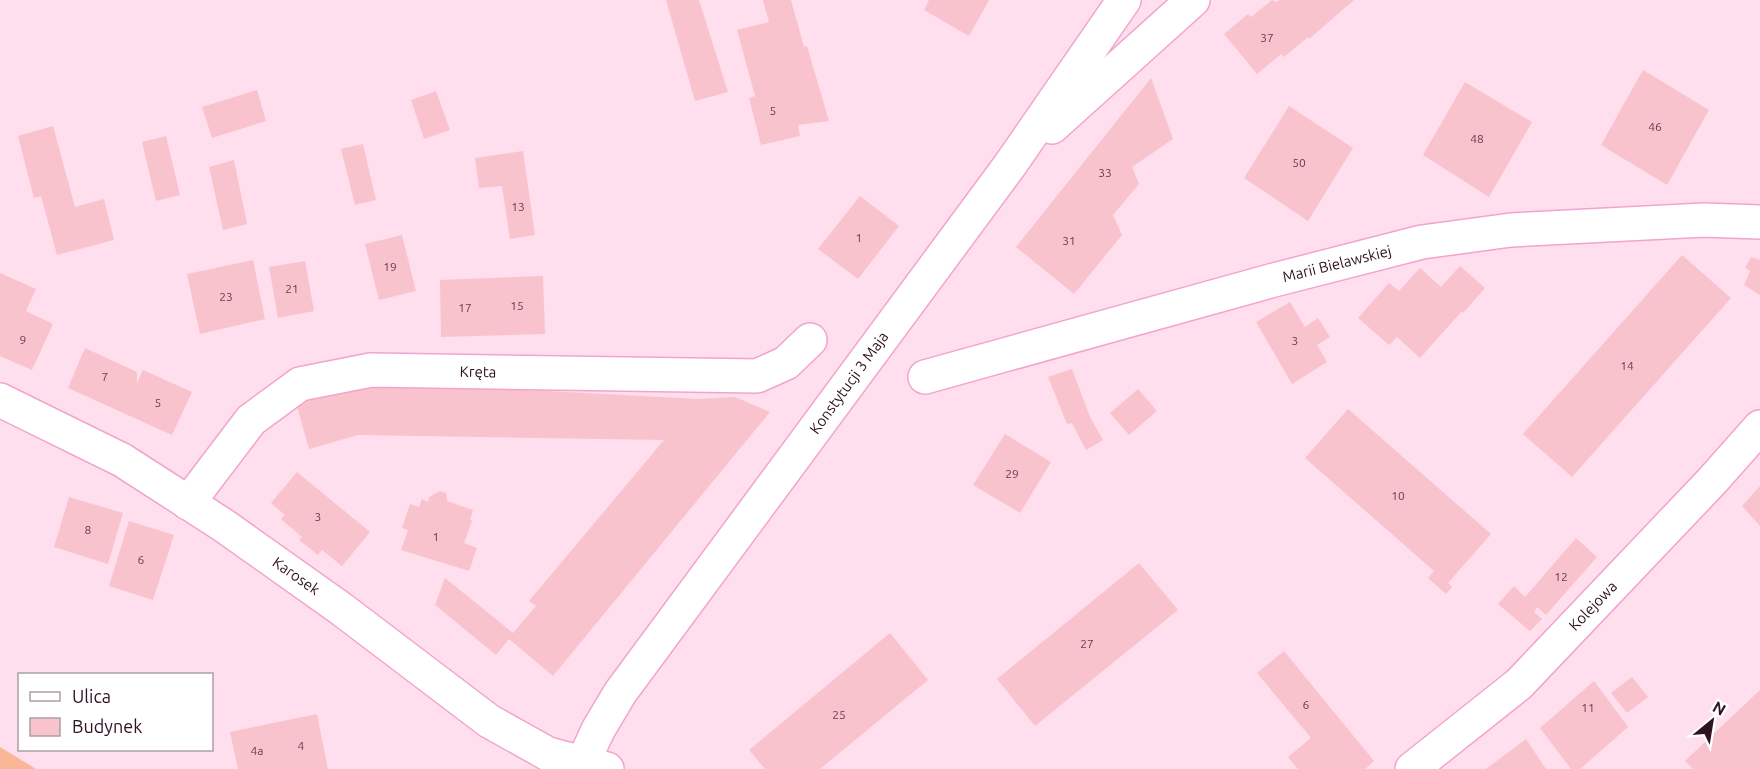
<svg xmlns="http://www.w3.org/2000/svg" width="1760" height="769" font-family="Ubuntu,sans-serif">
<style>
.green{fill:#fab797}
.building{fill:#f9c3cd}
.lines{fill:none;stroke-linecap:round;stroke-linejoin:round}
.street-casing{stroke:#f2a4ce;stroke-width:36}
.secondary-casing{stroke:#f2a4ce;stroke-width:36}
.street{stroke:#fff;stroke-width:33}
.secondary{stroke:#fff;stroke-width:33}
.labels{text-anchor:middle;stroke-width:5;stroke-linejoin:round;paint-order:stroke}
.number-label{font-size:12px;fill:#613e4d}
.street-label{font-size:15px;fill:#2e1222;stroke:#fff}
</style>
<rect width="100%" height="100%" fill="#ffdeee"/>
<path class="green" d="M0 747 36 769H0Z"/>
<g class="building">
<path d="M666 0H699L728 92 695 101Z"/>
<path d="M763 0H791L804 47 807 46 829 121 798 125 800 136 761 145 749 98 755 96 737 30 769 22Z"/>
<path d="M929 0H989L969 36 924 10Z"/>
<path d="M1272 0 1277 2 1279 0H1354L1309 39 1308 37 1284 57 1281 54 1257 74 1224 34 1248 14 1251 17Z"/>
<path d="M1643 70 1709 110 1667 185 1601 145Z"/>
<path d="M1151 78 1173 139 1132 167 1139 184 1113 215 1122 235 1074 294 1016 247Z"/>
<path d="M1465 82 1532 122 1489 197 1423 155Z"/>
<path d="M257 90 266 121 212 138 202 107Z"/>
<path d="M436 91 450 130 424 139 411 100Z"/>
<path d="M1289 106 1353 148 1308 221 1244 178Z"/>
<path d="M53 126 75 207 104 199 114 240 57 255 41 196 34 198 18 136Z"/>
<path d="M166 136 180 195 156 201 142 142Z"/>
<path d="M363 144 376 200 355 205 341 149Z"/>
<path d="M523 151 535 235 510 239 502 186 479 188 475 158Z"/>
<path d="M234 160 247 224 223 230 209 167Z"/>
<path d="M860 196 899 226 858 279 818 249Z"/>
<path d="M402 235 416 291 379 300 365 244Z"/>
<path d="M1682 255 1731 298 1572 477 1523 434Z"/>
<path d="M1751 257 1760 260V295L1744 285 1750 271 1745 268Z"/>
<path d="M253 260 265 319 200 334 187 274Z"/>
<path d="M305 261 314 311 278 318 269 267Z"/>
<path d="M1460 266 1485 288 1463 313 1462 311 1420 358 1397 337 1389 345 1358 318 1389 283 1399 291 1420 268 1441 287Z"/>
<path d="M0 273 36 289 26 311 53 324 32 370 0 356Z"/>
<path d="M543 276 545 334 441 337 440 280Z"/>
<path d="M1290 302 1305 327 1318 318 1330 337 1317 345 1327 362 1292 384 1256 322Z"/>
<path d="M85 348 137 372V383L143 370 192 392 172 435 68 388Z"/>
<path d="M1072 369 1090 417 1103 440 1086 450 1072 423 1067 424 1048 377Z"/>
<path d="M361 384 549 391 698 399 735 397 770 412 553 676 509 639 496 655 435 605 445 578 513 633 536 606 529 601 664 440 358 435 309 449 296 403Z"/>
<path d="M1138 389 1157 411 1129 435 1110 413Z"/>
<path d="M1348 409 1491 534 1448 583 1452 587 1446 594 1428 578 1434 571 1305 458Z"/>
<path d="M1005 434 1051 462 1020 513 973 485Z"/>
<path d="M297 472 370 532 342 566 322 550 318 555 299 540 302 537 281 519 285 515 271 503Z"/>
<path d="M1760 486V526L1742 506Z"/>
<path d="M440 491 446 493 447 501 473 510 470 520 472 521 464 543 477 548 469 571 401 550 408 530 402 528 410 504 419 507 422 499 428 502 429 497Z"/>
<path d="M69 497 123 513 108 564 54 547Z"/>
<path d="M129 521 174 535 153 600 109 586Z"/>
<path d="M1576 538 1597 557 1546 615 1537 607 1534 612 1542 619 1530 631 1498 604 1514 586 1525 597Z"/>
<path d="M1139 563 1178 610 1035 726 997 679Z"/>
<path d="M890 633 928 680 820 769H765L749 750Z"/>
<path d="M1284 651 1374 761 1365 769H1298L1288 757 1311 738 1257 673Z"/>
<path d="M1632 677 1648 697 1627 713 1611 693Z"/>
<path d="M1594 681 1628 727 1580 769H1571L1540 728Z"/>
<path d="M1760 690V769H1693L1685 761Z"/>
<path d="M317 714 328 769H238L230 732Z"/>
<path d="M1526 739 1546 769H1486Z"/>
</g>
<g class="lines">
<defs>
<g id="street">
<path d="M925 377 1274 280 1422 242 1511 230 1704 220 1760 222"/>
<path d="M188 503 251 420 300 384 371 370 757 376 786 363 810 340"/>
<path d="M582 763 607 769"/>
<path d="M1412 769 1519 684 1712 481 1760 427"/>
</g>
<g id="secondary">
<path d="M1052 127 1193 0"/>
<path d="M0 400 122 460 223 525 340 608 489 721 548 754 582 763"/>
<path d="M580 769 598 730 620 693 1010 165 1124 0"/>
</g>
</defs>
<use href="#street" class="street-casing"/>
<use href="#secondary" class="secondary-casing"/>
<use href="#street" class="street"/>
<use href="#secondary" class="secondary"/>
</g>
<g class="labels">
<g class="number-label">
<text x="1267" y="42">37</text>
<text x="773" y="115">5</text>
<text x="1655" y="131">46</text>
<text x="1477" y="143">48</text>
<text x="1299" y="167">50</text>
<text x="1105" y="177">33</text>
<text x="518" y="211">13</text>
<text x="859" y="242">1</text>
<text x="1069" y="245">31</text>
<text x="390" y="271">19</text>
<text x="292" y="293">21</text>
<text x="226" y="301">23</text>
<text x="517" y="310">15</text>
<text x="465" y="312">17</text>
<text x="23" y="344">9</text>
<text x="1295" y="345">3</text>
<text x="1627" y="370">14</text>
<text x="105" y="381">7</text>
<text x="158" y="407">5</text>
<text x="1012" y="478">29</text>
<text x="1398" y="500">10</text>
<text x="318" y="521">3</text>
<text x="88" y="534">8</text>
<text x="436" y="541">1</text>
<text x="141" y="564">6</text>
<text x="1561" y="581">12</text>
<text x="1087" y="648">27</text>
<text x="1306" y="709">6</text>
<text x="1588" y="712">11</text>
<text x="839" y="719">25</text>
<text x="301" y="750">4</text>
<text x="257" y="755">4a</text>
</g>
<g class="street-label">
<text transform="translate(1337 264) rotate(-14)" y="5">Marii Bielawskiej</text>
<text transform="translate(478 372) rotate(1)" y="5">Kręta</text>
<text transform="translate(849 383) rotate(-54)" y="5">Konstytucji 3 Maja</text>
<text transform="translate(296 576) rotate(35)" y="5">Karosek</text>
<text transform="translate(1593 606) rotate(-46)" y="5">Kolejowa</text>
</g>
</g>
<rect x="18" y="673" width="195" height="78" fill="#ffffff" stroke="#aba0a7" stroke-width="1.5"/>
<rect x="30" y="692" width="30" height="9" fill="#ffffff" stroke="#aba0a7" stroke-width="1.5"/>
<text x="72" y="703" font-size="18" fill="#2e1222">Ulica</text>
<rect x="30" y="718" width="30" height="18" fill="#f9c3cd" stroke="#aba0a7" stroke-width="1.5"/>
<text x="72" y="733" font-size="18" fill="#2e1222">Budynek</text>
<g transform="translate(1712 721) rotate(30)" stroke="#ffffff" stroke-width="4.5" paint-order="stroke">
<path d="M0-4.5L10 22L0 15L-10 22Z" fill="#2e1222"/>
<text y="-9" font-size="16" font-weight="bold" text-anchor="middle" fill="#2e1222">N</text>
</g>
</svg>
